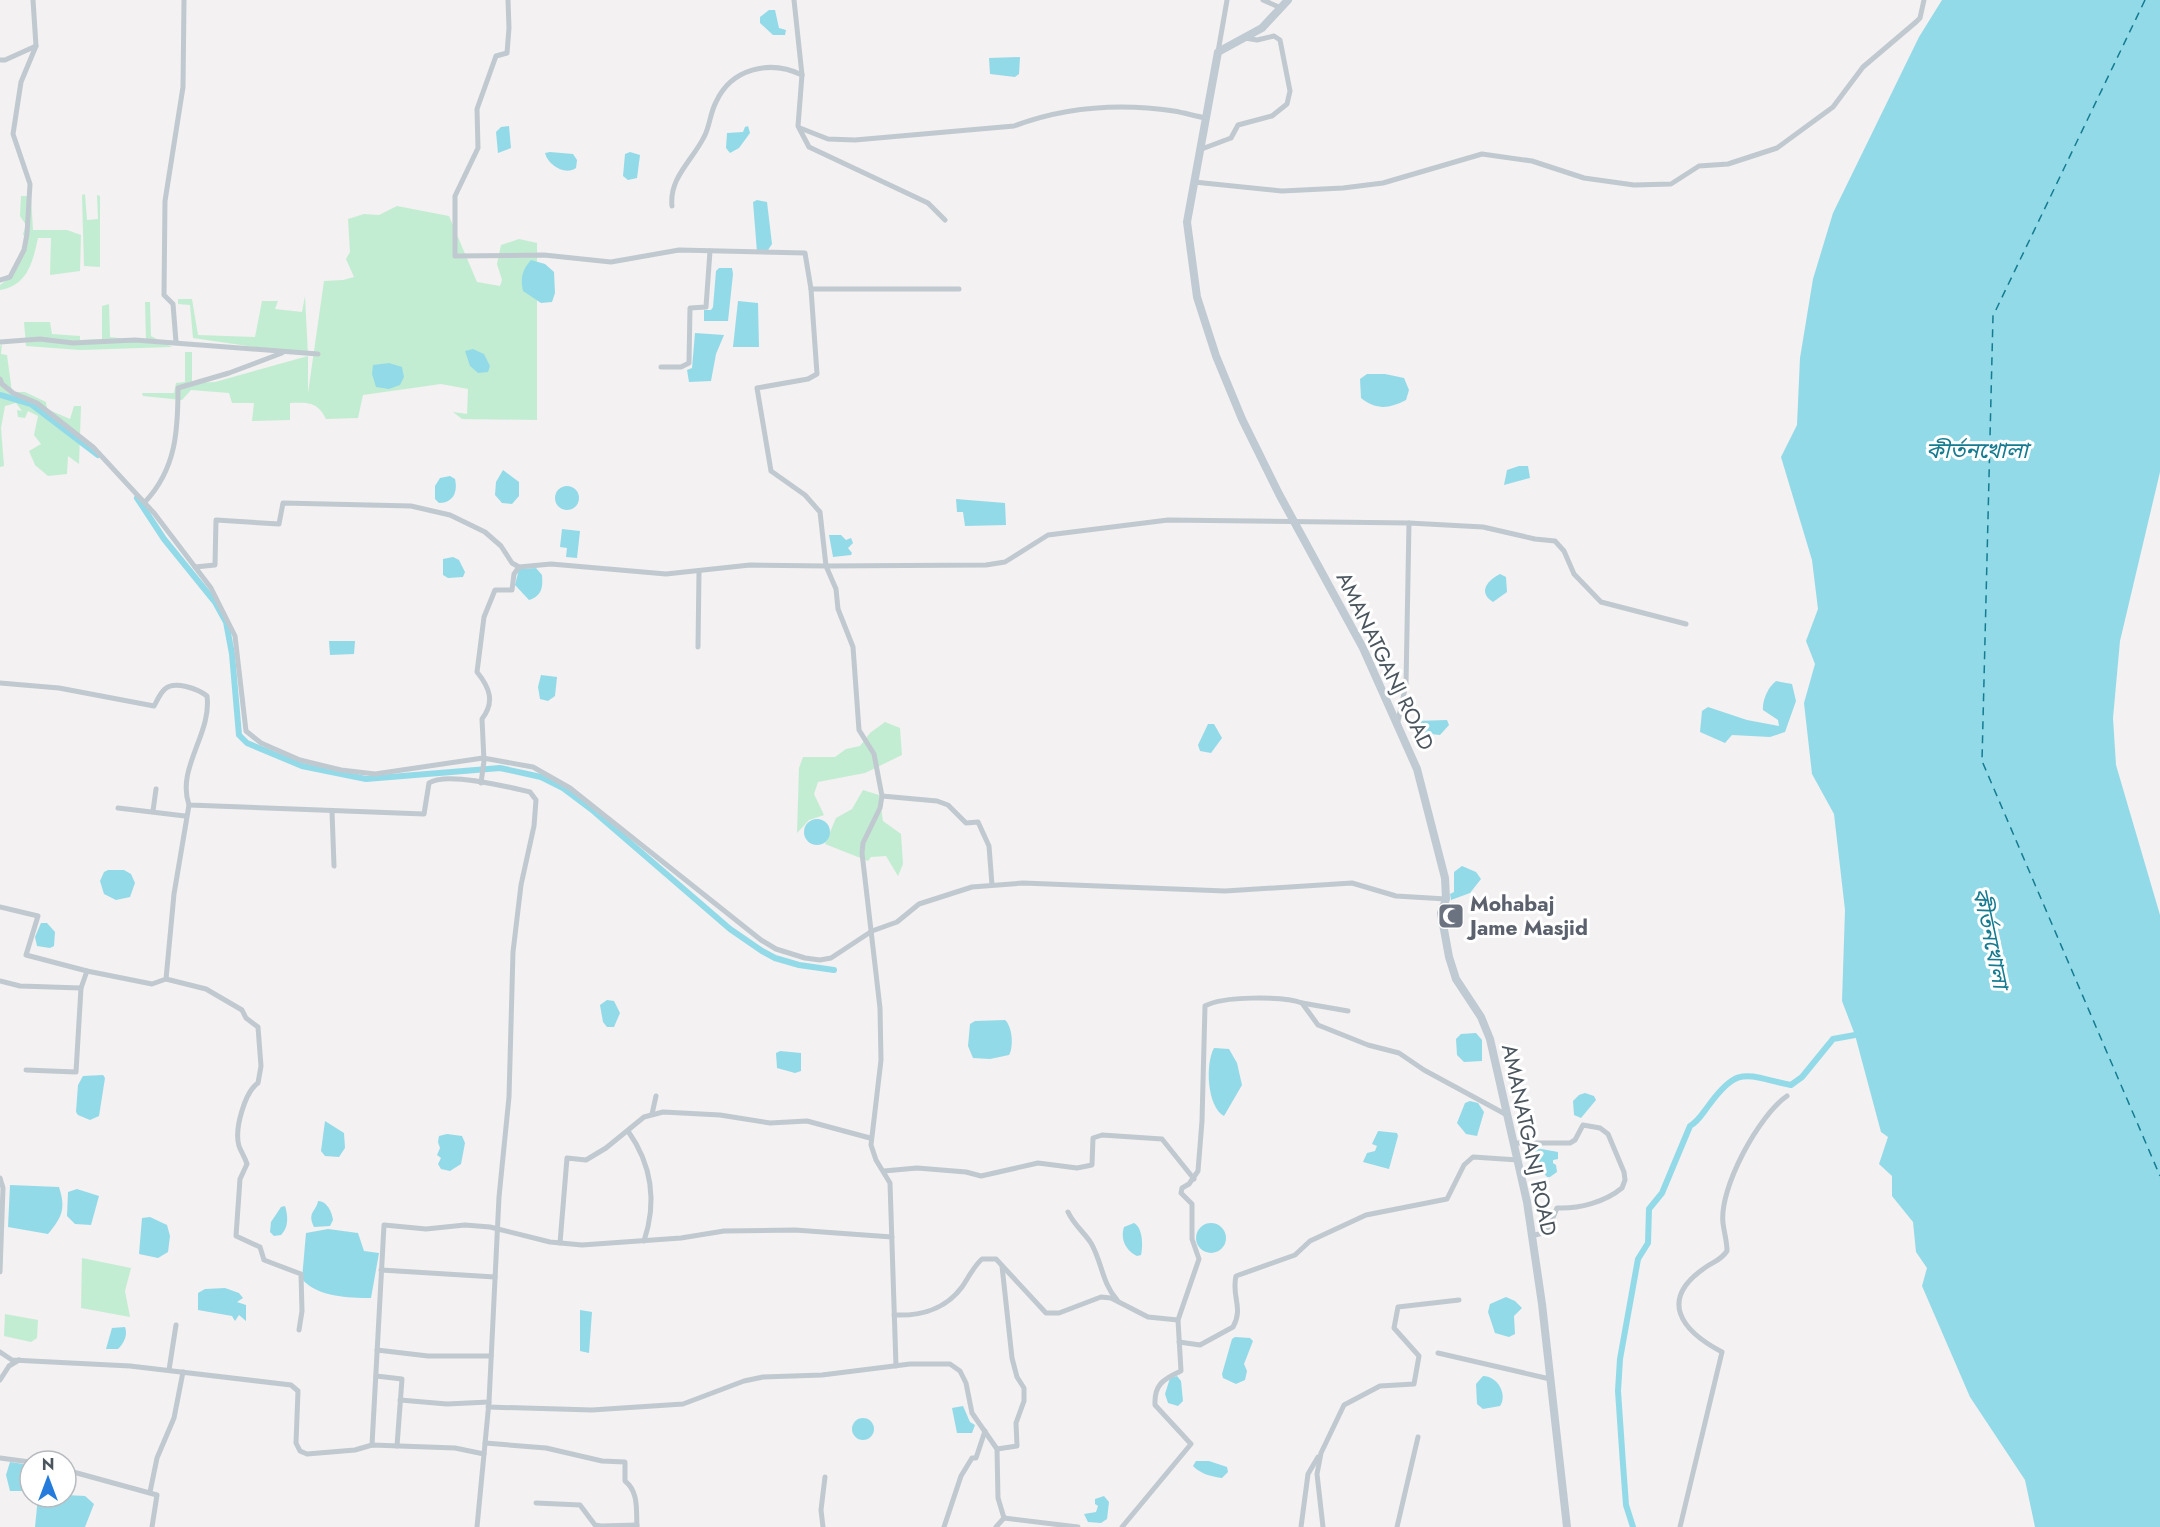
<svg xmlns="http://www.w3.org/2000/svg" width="2160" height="1527" font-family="Jost,'Noto Sans Bengali',sans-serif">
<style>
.green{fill:#c3edd2}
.water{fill:#93dae8}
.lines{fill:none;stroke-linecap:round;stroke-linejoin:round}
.canal{stroke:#93dae8;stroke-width:6}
.ferry{stroke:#147b90;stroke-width:1.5;stroke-dasharray:8 6;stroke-linecap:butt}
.street{stroke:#c0c9cf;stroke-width:5}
.secondary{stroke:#c0cad3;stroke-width:8}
.labels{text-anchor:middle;stroke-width:6;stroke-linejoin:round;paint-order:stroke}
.street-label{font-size:21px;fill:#4a555e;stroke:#fff}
.worship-label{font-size:21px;font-weight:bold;fill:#5b616d;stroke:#fff;text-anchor:start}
.water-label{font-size:22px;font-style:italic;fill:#147b90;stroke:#fff}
</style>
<rect width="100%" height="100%" fill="#f3f1f1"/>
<g class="green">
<path d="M85 194 87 220 98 219 97 195 100 196V267L84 266 82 195Z"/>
<path d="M21 196H31L33 230H67L81 235 80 271 50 275 51 238H38C33 262 27 286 0 290V285C16 274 8 275 17 264 25 253 30 248 23 234L26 225 20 216Z"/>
<path d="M397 206 449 216 477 282 500 286 502 280 497 264 501 245 519 239 537 243V420L462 419 453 412 467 414 468 389 441 384 363 395 358 418 326 419C318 402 308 402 290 403V420L252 421 254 403H232L229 393 191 390 182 400 143 396 142 393H174L176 383 185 382V352H192V383L215 382 308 356V393L324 281 343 280 354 277 346 259 350 252 348 219 364 214 379 215Z"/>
<path d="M305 296 308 355 193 338 190 305 178 304V299H192L198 335 255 337 262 301H278L275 309 302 312Z"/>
<path d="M145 302H150L151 336 172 347 80 350 26 346 24 322H50L52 334 80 336V340L102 339V306L109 304 110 337 146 341Z"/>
<path d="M2 344 1 354 7 355 12 392H25L46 402 47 409 70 419 74 406H81L79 464 68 456 67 474 48 476 35 465 29 451 41 444 34 435 38 416 28 411 25 418 18 417 17 410 22 411 16 403 5 406 1 428 4 466 0 467V346Z"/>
<path d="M885 722 900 728 902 755 865 773 818 782 814 794 824 815 809 820 797 833 799 768 803 757H835L846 749 860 746 870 733Z"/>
<path d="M863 790 879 795 883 821 901 834 903 864 898 876 886 856 871 857 868 861 825 844 836 818 852 809Z"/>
<path d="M82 1258 131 1268 125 1291 130 1317 81 1308Z"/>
<path d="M5 1314 38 1320 37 1338 31 1342 4 1336Z"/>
</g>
<g class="water">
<path d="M1942 0H2160V472L2120 641 2113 718 2116 765 2160 915V1527H2035L2025 1480 1970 1397 1922 1286 1927 1268 1916 1252 1913 1222 1892 1196V1176L1879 1164 1888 1137 1881 1132 1855 1035 1842 1001 1845 910 1834 814 1812 774 1804 703 1815 664 1806 641 1818 609 1812 560 1781 457 1797 425 1800 358 1813 279 1833 213 1919 37Z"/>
<path d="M775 10 779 28 786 30 785 35H773L760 23V17L769 10Z"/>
<path d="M1020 57 1019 74 1015 77 990 74 989 58Z"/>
<path d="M509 126 511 148 498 153 496 132 501 127Z"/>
<path d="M748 126 750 133 739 148 730 153 726 148 727 133 743 132 745 127Z"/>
<path d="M550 152 573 154 577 160 576 168C565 176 548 165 545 153Z"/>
<path d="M630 152 640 155 637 178 628 180 623 176 625 154Z"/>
<path d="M757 200 767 202 772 244 768 250 757 252 753 202Z"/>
<path d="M531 260 545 264 554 272 555 293 552 302 541 303 523 291C520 278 522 270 531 260Z"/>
<path d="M719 268H732L733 274 728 321H704V310H711L713 307 716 271Z"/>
<path d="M738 301 758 303 759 347H733Z"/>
<path d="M695 333 724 335 716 354 711 381 689 382 687 370 692 368Z"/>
<path d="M473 349 484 354 490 366 488 372 478 373 470 366 465 351Z"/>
<path d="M389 363 402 367 404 377 400 385 389 389 376 387 372 374 373 365Z"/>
<path d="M1367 374H1385L1404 378 1409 390 1406 400C1389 409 1376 410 1361 398L1360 379Z"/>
<path d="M1519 466H1528L1530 478 1504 485 1507 470Z"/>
<path d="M503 470 519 482V496L512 504 502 503 495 495 496 482Z"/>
<path d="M450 476 455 479C458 492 453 503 439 503L435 499V486L440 478Z"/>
<circle cx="567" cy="498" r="12"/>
<path d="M956 499 1005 503 1006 525 965 526 963 512H957Z"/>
<path d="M562 529 580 531 577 558 566 557 567 548 560 547Z"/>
<path d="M829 535H841L846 540 851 538 853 543 848 548 852 553 851 555 833 557Z"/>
<path d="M453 557 459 560 465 572 463 577 448 578 443 575V559Z"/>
<path d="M536 568 542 575C543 587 542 596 529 600L515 585 519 569Z"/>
<path d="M1500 574 1506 577 1507 592 1493 602C1477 592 1488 580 1500 574Z"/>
<path d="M329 641H355L354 654 330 655Z"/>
<path d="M541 675 557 677 555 696 548 701 540 699 538 687Z"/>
<path d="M1776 681 1792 684 1796 701 1785 732 1770 737 1732 735 1725 743 1700 732 1702 711 1708 707 1747 720 1779 726 1778 720 1763 710C1762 701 1768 687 1776 681Z"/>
<path d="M1447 720 1449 725 1440 735 1422 733 1414 726 1415 721Z"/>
<path d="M1208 724H1214L1222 738 1211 753 1200 751 1198 745Z"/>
<circle cx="817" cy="832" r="13"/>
<path d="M1462 866 1476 872 1481 879 1470 893 1451 900 1450 894 1454 892V872Z"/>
<path d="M108 870H124L131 874 135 883 130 897 116 900 104 894 100 881 104 872Z"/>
<path d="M41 923H47L55 932 54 946 50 948 37 946 35 937Z"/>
<path d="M607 1000 614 1001 620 1013 614 1027H607L603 1022 600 1005Z"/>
<path d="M1005 1020C1012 1026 1014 1046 1009 1055L990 1059 973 1058 968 1046 970 1024 975 1021Z"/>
<path d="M1476 1033 1482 1040V1061L1464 1062 1457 1055 1456 1039 1461 1034Z"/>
<path d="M1214 1048 1229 1049 1237 1063 1242 1085 1224 1116C1207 1107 1205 1064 1214 1048Z"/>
<path d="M780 1051 801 1053V1071L795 1073 777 1068 776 1053Z"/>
<path d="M103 1075 105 1078 99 1116 90 1120 78 1115 76 1112 78 1085 83 1076Z"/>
<path d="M1585 1093 1594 1096 1596 1100 1581 1118 1574 1115 1573 1101 1579 1095Z"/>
<path d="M1470 1101 1478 1103 1484 1112 1477 1136 1466 1134 1457 1123 1465 1103Z"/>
<path d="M325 1121 344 1133 345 1148 339 1157 325 1156 321 1151Z"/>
<path d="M1378 1131 1397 1133 1398 1136 1389 1169 1363 1162 1367 1153 1375 1151 1377 1146 1372 1144Z"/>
<path d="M447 1134 462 1136 465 1143 461 1164 450 1171 441 1169 438 1164 441 1158 437 1155 440 1148 438 1142 439 1136Z"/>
<path d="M1536 1148 1558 1152V1159L1553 1160V1163L1556 1165 1557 1172 1550 1177H1547L1532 1159V1152Z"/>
<path d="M10 1185 59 1187C66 1209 62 1217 48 1234L8 1227Z"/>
<path d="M77 1189 99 1196 91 1225 75 1224 67 1216 68 1192Z"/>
<path d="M318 1201C327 1201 332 1212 333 1220L330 1226 314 1227C307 1212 316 1212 318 1201Z"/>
<path d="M285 1206C288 1216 289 1227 281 1235L274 1236 270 1232 271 1222 281 1207Z"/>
<path d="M150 1217 167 1225 170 1236 168 1252 158 1258 139 1254 142 1218Z"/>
<circle cx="1211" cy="1238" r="15"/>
<path d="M1134 1223C1143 1228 1143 1246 1141 1255L1137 1256C1126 1251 1120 1239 1124 1227Z"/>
<path d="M328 1229 358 1233 364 1251 379 1253 371 1298C349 1298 317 1297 302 1279L306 1233Z"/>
<path d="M225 1288 239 1293 243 1298 237 1302 246 1305V1321L239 1315 235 1321 232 1316 198 1310V1293L205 1289Z"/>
<path d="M1506 1297 1515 1301 1522 1308 1514 1316 1515 1334 1509 1337 1495 1333 1488 1312 1490 1304Z"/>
<path d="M580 1310 592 1312 589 1353 580 1351Z"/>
<path d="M125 1327C128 1335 124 1343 118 1349H106L112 1328Z"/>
<path d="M1235 1337 1250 1338 1253 1341 1244 1364 1247 1371 1245 1380 1236 1384 1223 1378 1222 1374 1232 1339Z"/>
<path d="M1177 1376 1181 1381 1183 1401 1178 1406 1168 1403 1165 1394 1170 1378Z"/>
<path d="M1483 1376C1497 1376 1508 1394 1500 1406L1483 1409 1477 1404 1476 1384Z"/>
<path d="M963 1406 970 1422 975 1425 972 1433H957L952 1408Z"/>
<circle cx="863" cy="1429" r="11"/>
<path d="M1196 1461H1209L1227 1467 1228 1472 1222 1478C1213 1477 1200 1474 1193 1466Z"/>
<path d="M10 1462 30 1465V1491H10L6 1475Z"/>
<path d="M66 1495 85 1496 94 1504 85 1527H35L38 1497H66Z"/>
<path d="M1104 1496 1109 1502 1107 1519 1101 1523 1088 1522 1084 1514 1096 1512 1098 1506 1095 1504V1499Z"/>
</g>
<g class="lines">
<g class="canal">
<path d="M0 395 31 404 98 455"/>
<path d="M137 498 164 539 215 602 226 622 232 654 239 735 247 743 302 766 366 779 500 768 541 777 563 788 591 809 730 929 762 951 775 958 799 965 834 970"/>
<path d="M1633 1527 1626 1505 1623 1464 1618 1391 1620 1359 1638 1259 1648 1243 1649 1209 1662 1193 1690 1126C1699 1121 1702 1114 1709 1105 1739 1064 1746 1076 1791 1085L1802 1077 1833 1039 1855 1035"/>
</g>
<path class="ferry" d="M2145 0 1993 316 1982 761 2160 1176"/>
<g class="street">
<path d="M508 0 509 28 507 53 496 56 477 109 478 148 455 196V256L544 255 611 262 679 250 805 253 811 289H959"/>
<path d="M794 0 802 75 798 126 809 147 928 203 945 220"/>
<path d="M1263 0 1281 8"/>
<path d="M1218 52 1227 0"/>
<path d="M0 60H5L36 46"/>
<path d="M800 128 828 139 855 140 1014 126C1065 107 1120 103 1174 111 1185 113 1195 116 1206 118"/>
<path d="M1199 150 1231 138 1238 125 1272 116 1287 104 1290 91 1280 40 1274 36 1257 40 1245 38"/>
<path d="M1194 182 1282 191 1343 188 1383 183 1482 154 1532 161 1584 178 1634 185 1671 184 1699 166 1728 164 1777 148 1833 107 1863 67 1916 22 1920 18 1924 0"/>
<path d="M672 206C669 178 692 161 704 137 710 126 710 113 716 102 731 69 769 59 802 75"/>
<path d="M0 280 10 277 24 250 27 234 30 184 13 134 21 82 36 46 33 0"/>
<path d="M811 289 817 374 808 379 757 388 771 471 805 495 820 512 826 566 986 565 1005 562 1048 535 1168 520 1409 523 1406 684 1398 721"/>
<path d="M0 342 40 339 73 343 135 340 318 354"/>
<path d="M176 342 173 304 164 295 165 201 183 87 184 0"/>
<path d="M661 367H681L689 363 690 308 706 307 710 251"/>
<path d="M0 379 2 384 13 393 37 403 93 447 154 513 211 588 235 636 246 731 261 743 300 760 341 770 375 774 483 758 533 767 570 788 761 940 776 949 805 958 820 960 831 958 872 931 897 922 919 904 972 887 1023 883 1225 891 1352 883 1396 896 1446 899"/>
<path d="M145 502C176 469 178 431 178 388L229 373 282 353"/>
<path d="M1409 523 1483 527 1535 539 1555 541 1564 551 1574 574 1601 602 1686 624"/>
<path d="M195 567 215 565 216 520 279 524 283 503 411 506 450 515 485 532 501 546 512 563 519 567 551 564 666 574 750 565 826 566 836 589 838 609 853 647 859 730 874 754 882 796 880 808 863 843 862 853 880 1008 881 1060 871 1145 876 1160 890 1183 896 1366"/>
<path d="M698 647 699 572"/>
<path d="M0 683 59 688 154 706C157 701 160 693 165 689 174 680 198 689 207 696 212 734 176 768 189 805L424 814 429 783C446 771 509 787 530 792L536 800 534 826 521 885 513 952 509 1097 499 1197 489 1402 477 1527"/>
<path d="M481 783 484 761 482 719C495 702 490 688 477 672L484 617 495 590H512L514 574 519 567"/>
<path d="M882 796 937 801 948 805 966 823 978 822 989 846 992 885"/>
<path d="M118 808 185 816"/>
<path d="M153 811 156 789"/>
<path d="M332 811 334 866"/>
<path d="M0 907 38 916 26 955 87 971"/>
<path d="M166 979 206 989 242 1010 246 1018 258 1027 261 1066 258 1083C245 1092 234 1129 239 1146 241 1152 245 1157 247 1164L240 1179 236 1236 260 1247 264 1260 301 1274 302 1311 299 1330"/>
<path d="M0 981 20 986 81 988"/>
<path d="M1302 1003 1348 1011"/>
<path d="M26 1070 76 1072 81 988 87 971 152 984 166 979 174 894 189 805"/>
<path d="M652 1114 656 1096"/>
<path d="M628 1131C652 1165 657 1202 644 1241"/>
<path d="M1514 1143H1570L1575 1140 1583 1125 1600 1128 1608 1134 1624 1172 1625 1180 1622 1188C1605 1202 1579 1209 1557 1208L1547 1232 1531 1236"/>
<path d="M884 1171 917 1168 966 1172 981 1176 1038 1163 1077 1168 1092 1165 1093 1138 1102 1135 1162 1139 1194 1179"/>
<path d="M0 1178 3 1188 0 1272"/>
<path d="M1068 1212C1074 1225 1084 1232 1091 1243 1102 1262 1102 1283 1117 1300"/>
<path d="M560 1243 567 1158 586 1160 606 1148 644 1117 663 1112 720 1115 770 1123 807 1121 870 1138"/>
<path d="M381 1270 495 1277"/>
<path d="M894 1315C921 1316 945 1310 962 1287 969 1277 973 1267 982 1259H996L1046 1313H1059L1101 1297 1111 1298 1148 1317 1178 1320"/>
<path d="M1179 1342 1200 1345 1233 1327C1244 1307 1231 1297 1236 1276L1295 1255 1310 1241 1366 1215 1447 1199 1464 1165 1473 1157 1518 1160"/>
<path d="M377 1350 428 1356H491"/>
<path d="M0 1352 12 1360 130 1366 291 1385 298 1391 296 1443 300 1451 307 1454 355 1450 372 1445 455 1448 484 1454"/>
<path d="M1438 1353 1550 1379"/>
<path d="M169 1370 176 1325"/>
<path d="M376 1376 402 1379 397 1446"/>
<path d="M0 1380 9 1366 19 1360"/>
<path d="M400 1400 447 1404 489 1402"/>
<path d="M488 1407 592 1410 683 1404 744 1381 763 1377 822 1375 910 1364H950L960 1371 966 1383 972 1413 997 1449 998 1498 1004 1518 996 1527"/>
<path d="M485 1443 546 1448 602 1461 625 1462V1481C639 1492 636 1510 637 1527"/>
<path d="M372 1445 384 1225 426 1229 465 1225 490 1227 550 1242 582 1245 681 1238 724 1231 795 1230 892 1237"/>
<path d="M997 1449 1017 1446 1016 1423 1024 1401V1388L1017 1377 1012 1358 1002 1266"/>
<path d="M0 1458 30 1462"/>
<path d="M66 1470 157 1495 152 1527"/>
<path d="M150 1492 157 1458 174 1418 183 1372"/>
<path d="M536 1503 580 1505 595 1525 601 1526 637 1525"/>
<path d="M1004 1518 1078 1527"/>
<path d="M823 1527 821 1510 825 1477"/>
<path d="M944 1527 961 1476 972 1458H976L985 1431"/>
<path d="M1122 1527 1191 1444 1155 1405C1154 1385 1163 1379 1181 1371L1178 1320 1199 1259 1192 1239V1204L1181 1193 1182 1188 1189 1184 1198 1171 1202 1121 1205 1006C1222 996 1283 996 1302 1003L1318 1025 1368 1045 1399 1053 1424 1070 1507 1115"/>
<path d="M1301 1527 1308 1474 1318 1457"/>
<path d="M1323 1527 1317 1474 1321 1453 1344 1405 1380 1386 1414 1384 1419 1356 1394 1328 1398 1307 1459 1300"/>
<path d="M1397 1527 1418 1437"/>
<path d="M1680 1527 1722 1352C1682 1331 1657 1300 1706 1267 1715 1261 1721 1260 1727 1251 1727 1241 1724 1232 1723 1223 1719 1188 1759 1115 1787 1096"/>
</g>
<path class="secondary" d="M1288 0 1262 28 1218 52 1187 222 1197 297 1216 356 1242 419 1279 494 1363 648 1417 769 1445 878 1446 899 1441 913 1449 957 1456 979 1481 1017 1490 1039 1527 1202 1542 1304 1567 1527"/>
</g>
<defs>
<symbol id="mosque-square" viewBox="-11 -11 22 22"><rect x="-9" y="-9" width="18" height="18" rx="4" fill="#6b7280" stroke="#fff"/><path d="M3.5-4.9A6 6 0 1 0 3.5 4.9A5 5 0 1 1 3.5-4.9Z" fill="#fff"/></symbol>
</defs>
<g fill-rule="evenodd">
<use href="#mosque-square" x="1436" y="901" width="30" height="30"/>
</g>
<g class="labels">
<g class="street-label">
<text transform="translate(1385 661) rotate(64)" y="7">AMANATGANJ ROAD</text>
<text transform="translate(1529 1140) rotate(78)" y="7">AMANATGANJ ROAD</text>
</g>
<g class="worship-label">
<text x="1470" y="911">Mohabaj<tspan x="1470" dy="24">Jame Masjid</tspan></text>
</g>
<g class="water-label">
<text x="1977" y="458">কীর্তনখোলা</text>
<text transform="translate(1991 938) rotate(78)" y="8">কীর্তনখোলা</text>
</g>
</g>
<g transform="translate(48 1479)"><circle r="28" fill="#ffffff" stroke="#b7bbbf" stroke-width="1.5"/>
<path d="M0-4.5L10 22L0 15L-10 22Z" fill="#247bdb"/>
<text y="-9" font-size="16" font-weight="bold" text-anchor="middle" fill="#4a555e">N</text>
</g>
</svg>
